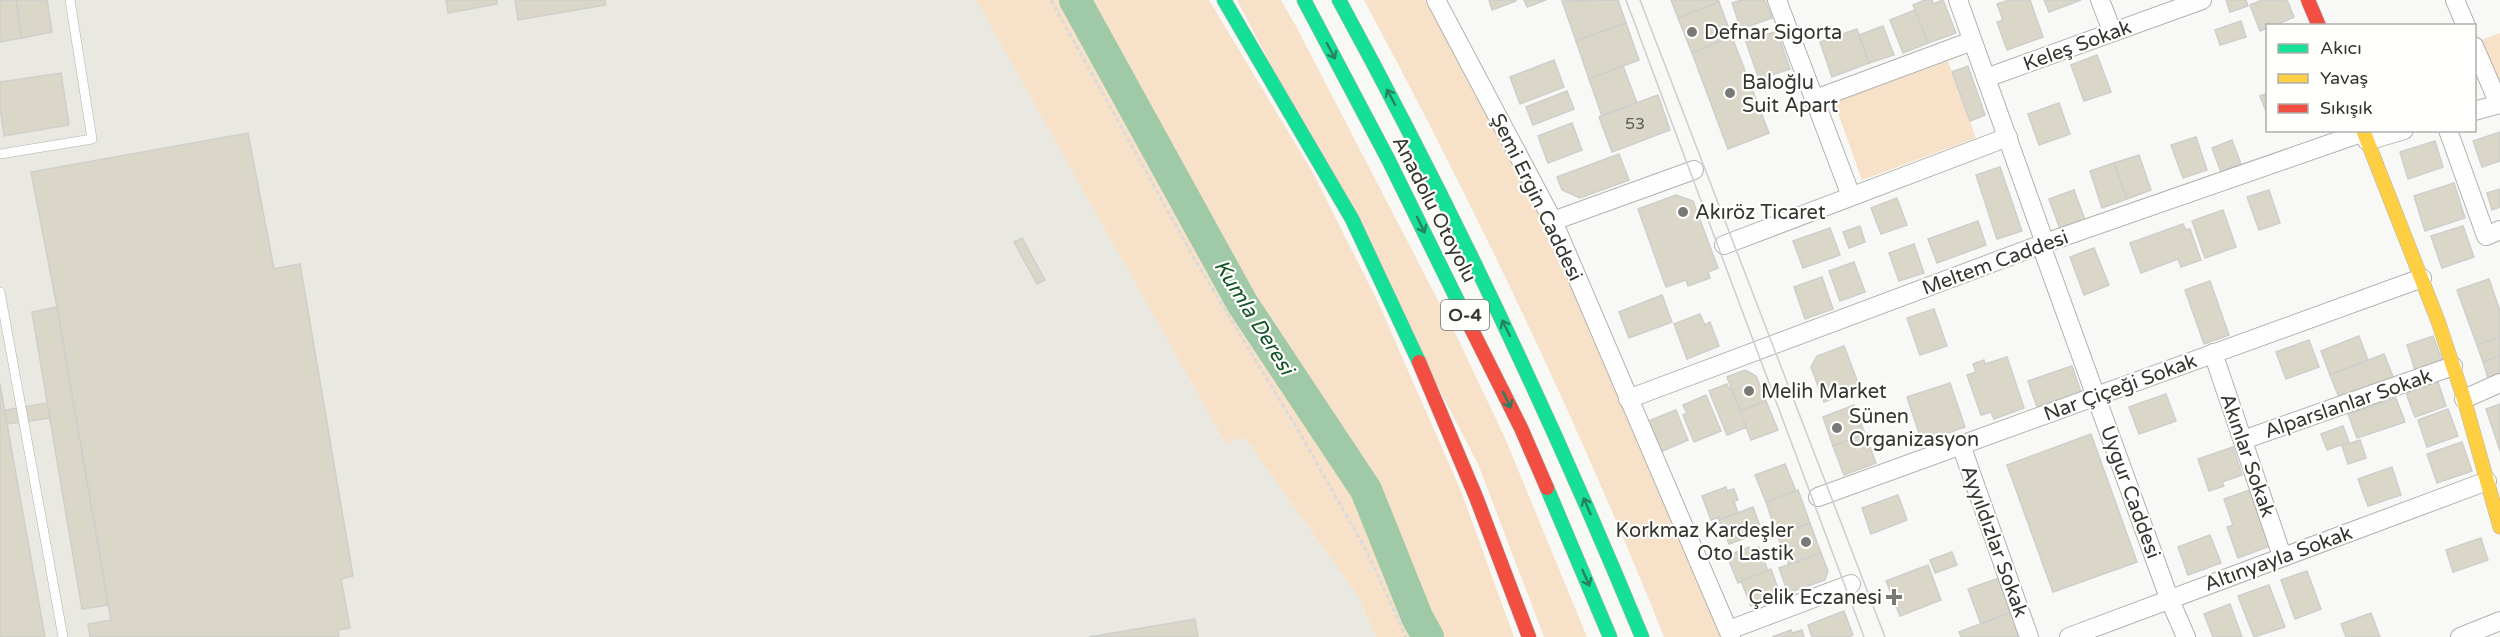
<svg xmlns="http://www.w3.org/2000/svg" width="2500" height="637" font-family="'Varela Round',sans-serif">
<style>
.built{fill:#e9e9e2}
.green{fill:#f7e2c9}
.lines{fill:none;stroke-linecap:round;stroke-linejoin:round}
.river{stroke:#a0c9a7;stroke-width:32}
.building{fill:#dbd7c8;stroke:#cececc;stroke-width:1.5}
.lane-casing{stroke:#b1b2af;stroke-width:10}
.street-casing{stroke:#b1b2af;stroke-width:20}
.fast-casing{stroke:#b1b2af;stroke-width:15}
.slow-casing{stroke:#b1b2af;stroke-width:15}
.jam-casing{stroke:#b1b2af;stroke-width:15}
.path{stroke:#d9dad9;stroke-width:3;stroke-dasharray:4.5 3;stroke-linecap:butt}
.lane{stroke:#fefefe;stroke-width:9}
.street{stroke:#fefefe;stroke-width:18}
.fast{stroke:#16e098;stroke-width:14}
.slow{stroke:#ffcf43;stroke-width:14}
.jam{stroke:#f24e42;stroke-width:14}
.tram{stroke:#cdcdcc;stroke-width:1.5}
.oneway{stroke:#278260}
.poi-dot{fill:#797a77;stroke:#fffffe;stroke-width:2}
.labels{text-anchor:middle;stroke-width:4.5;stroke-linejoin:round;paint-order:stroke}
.number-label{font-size:16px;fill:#5e5e58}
.shield{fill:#fffffe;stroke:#727270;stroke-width:1.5}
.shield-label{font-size:18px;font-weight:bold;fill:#353533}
.poi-label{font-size:20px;fill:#353533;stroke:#fffffe;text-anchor:start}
.street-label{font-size:20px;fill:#353533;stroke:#fffffe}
.water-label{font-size:21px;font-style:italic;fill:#135528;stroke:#fffffe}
</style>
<rect width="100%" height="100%" fill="#f8f9f6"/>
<path class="built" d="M0 0H976L1226 444 1244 437 1358 596 1376 637H0Z"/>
<g class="green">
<path d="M976 0H1209L1313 173 1378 302 1461 491 1514 637H1376L1358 596 1244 437 1226 444Z"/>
<path d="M1237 0H1281L1297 28 1458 339 1505 438 1587 637H1544L1478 464Z"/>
<path d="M1364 0H1425L1545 223 1724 637H1664C1577 419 1475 207 1364 0Z"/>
<path d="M2500 33V90L2481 40Z"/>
<path d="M1948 61 1976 138 1862 180 1834 102Z"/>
</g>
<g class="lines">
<path class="river" d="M1075 0 1242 303 1366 490 1417 617 1428 637"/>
</g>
<g class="building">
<path d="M0 0H16L22 38 0 42Z"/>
<path d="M16 0H47L52 32 22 38Z"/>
<path d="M446 0H497V4L448 13Z"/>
<path d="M515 0H605L606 5 518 20Z"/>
<path d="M1489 0H1516V1L1492 10Z"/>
<path d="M1524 0H1546L1527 7Z"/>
<path d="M1618 0 1626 23 1576 41 1562 1Z"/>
<path d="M1671 0H1718L1719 2 1678 18Z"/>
<path d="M1741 0H1765L1772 18 1741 29 1732 3Z"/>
<path d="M1925 0H1932L1933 4 1943 0 1956 33 1928 43 1913 5Z"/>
<path d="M2009 0H2030L2043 37 2007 50 1997 22 2003 20 1997 4Z"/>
<path d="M2044 0H2081L2049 12Z"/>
<path d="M2226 0H2246L2248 6 2230 12Z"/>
<path d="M2262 0H2287L2294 17 2274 26H2268V28L2260 31 2250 5Z"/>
<path d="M1719 2 1732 37 1692 53 1678 18Z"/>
<path d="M1915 10 1928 43 1903 53 1890 20Z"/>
<path d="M2241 21 2246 37 2220 45 2215 30Z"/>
<path d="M1626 23 1639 60 1589 79 1576 41Z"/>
<path d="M1883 26 1894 55 1869 63 1859 35Z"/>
<path d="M1857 29 1869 63 1832 77 1820 42Z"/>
<path d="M1777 31 1790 69 1759 79 1746 42Z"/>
<path d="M1732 37 1769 133 1728 149 1692 53Z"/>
<path d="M2097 55 2111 92 2084 101 2071 65Z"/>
<path d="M1554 60 1564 87 1520 104 1510 77Z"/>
<path d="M1623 66 1637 103 1602 116 1589 79Z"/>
<path d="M1968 66 1985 115 1970 121 1952 72Z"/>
<path d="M61 73 69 125 4 136 0 107V82Z"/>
<path d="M1567 91 1574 109 1533 125 1526 107Z"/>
<path d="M2268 93V114H2267L2260 96Z"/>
<path d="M1658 95 1670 130 1612 152 1599 117Z"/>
<path d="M2059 103 2070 134 2039 145 2028 114Z"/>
<path d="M1572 123 1582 150 1548 163 1538 136Z"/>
<path d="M2500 132V161L2482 167 2473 141Z"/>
<path d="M248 133 274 269 300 264 353 576 341 579 350 628 338 630 339 637H90L88 624 111 620 57 307 31 172Z"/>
<path d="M2196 137 2207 170 2183 178 2171 145Z"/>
<path d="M2232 140 2241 164 2221 172 2212 148Z"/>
<path d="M2435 141 2443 167 2408 179 2400 152Z"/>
<path d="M1619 154 1629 180 1580 198 1562 190 1557 177Z"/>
<path d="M2139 155 2151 190 2127 199 2114 163Z"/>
<path d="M2114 163 2127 199 2102 208 2090 171Z"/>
<path d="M2000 167 2022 231 1997 239 1976 175Z"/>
<path d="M2454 183 2465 218 2425 231 2414 196Z"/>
<path d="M2500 189V207L2492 210 2487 193Z"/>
<path d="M2074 190 2085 220 2060 229 2049 199Z"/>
<path d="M2269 190 2280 223 2259 230 2247 197Z"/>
<path d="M1676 195 1693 201 1718 268 1708 272 1710 278 1688 286 1686 280 1666 287 1638 209Z"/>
<path d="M1897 198 1907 225 1881 234 1871 208Z"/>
<path d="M2223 210 2236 247 2205 258 2192 221Z"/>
<path d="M1978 221 1986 245 1937 263 1928 239Z"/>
<path d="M2183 224 2186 230 2190 229 2201 260 2181 267 2178 259 2141 273 2130 243Z"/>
<path d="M1860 226 1865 242 1849 248 1843 232Z"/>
<path d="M2463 226 2474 257 2442 268 2431 236Z"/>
<path d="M1830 228 1840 255 1803 268 1793 241Z"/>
<path d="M1022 238 1045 280 1037 284 1014 242Z"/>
<path d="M1914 244 1924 273 1899 281 1889 253Z"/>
<path d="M2094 248 2109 285 2084 295 2070 257Z"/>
<path d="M1854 262 1865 292 1840 301 1829 271Z"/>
<path d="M1822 277 1833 309 1805 319 1794 287Z"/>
<path d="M2489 279 2500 311V337L2477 345 2457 290Z"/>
<path d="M2210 281 2229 335 2204 344 2185 290Z"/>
<path d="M1662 295 1672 322 1629 338 1619 312Z"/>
<path d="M57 307 108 605 82 609 32 312Z"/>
<path d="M1934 309 1947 346 1920 355 1907 318Z"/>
<path d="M1700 314 1705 325 1710 322 1719 346 1687 359 1674 324Z"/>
<path d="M2359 336 2368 360 2330 375 2321 351Z"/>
<path d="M2433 336 2442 360 2415 370 2407 345Z"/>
<path d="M2500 337V356L2483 362 2477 345Z"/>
<path d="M2309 340 2319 367 2286 379 2276 352Z"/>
<path d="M1844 346 1860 388 1824 402 1811 367 1817 356Z"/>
<path d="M2384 354 2394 379 2340 400 2330 375Z"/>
<path d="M2500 356V373L2488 378 2483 362Z"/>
<path d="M2007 357 2024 408 1994 419 1991 412 1981 415 1967 375 1976 372 1973 364 1984 360 1985 364Z"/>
<path d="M2072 366 2081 392 2037 407 2028 381Z"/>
<path d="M1745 370 1756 376 1766 401 1740 411 1727 377Z"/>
<path d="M2438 382 2446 406 2415 417 2406 393Z"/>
<path d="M1950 383 1965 427 1922 442 1907 397Z"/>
<path d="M0 384 7 424 45 637H0Z"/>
<path d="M1727 384 1729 389 1731 388 1747 427 1727 435 1709 391Z"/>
<path d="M2166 394 2176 421 2139 434 2129 407Z"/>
<path d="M1706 395 1721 431 1694 442 1683 415 1687 413 1683 405Z"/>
<path d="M2396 398 2405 422 2357 438 2348 414Z"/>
<path d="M1766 401 1778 430 1751 440 1740 411Z"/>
<path d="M47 403 50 418 7 424 5 410Z"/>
<path d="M2500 404V451L2486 409Z"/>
<path d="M1854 405 1865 434 1833 446 1823 417Z"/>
<path d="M2448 409 2458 436 2427 447 2418 420Z"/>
<path d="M1676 410 1688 440 1658 453 1646 422Z"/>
<path d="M2343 426 2349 442 2327 450 2321 434Z"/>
<path d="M1865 434 1876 463 1844 475 1833 446Z"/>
<path d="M2091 434 2137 562 2053 592 2007 465Z"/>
<path d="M2360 440 2366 458 2348 464 2342 446Z"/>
<path d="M2462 442 2472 471 2437 483 2427 454Z"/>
<path d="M2233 447 2242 475 2222 482 2224 486 2209 491 2198 459Z"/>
<path d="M1785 464 1796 491 1766 502 1755 475Z"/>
<path d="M2392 467 2401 495 2368 506 2358 479Z"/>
<path d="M1726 487 1727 491 1734 489 1738 500 1734 501 1738 513 1719 520V517L1711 520 1702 496Z"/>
<path d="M1798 490 1810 523 1777 535 1766 502Z"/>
<path d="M2250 490 2270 546 2238 558 2227 527 2233 525 2224 499Z"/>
<path d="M1898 495 1907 520 1871 534 1862 508Z"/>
<path d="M1753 507 1762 532 1729 544 1719 520Z"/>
<path d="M1810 523 1821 553 1789 565 1777 535Z"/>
<path d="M2210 535 2221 563 2188 575 2178 547Z"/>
<path d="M2481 538 2488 560 2453 572 2446 550Z"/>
<path d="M1749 547 1750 551 1759 547 1768 571 1738 583 1727 556Z"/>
<path d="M1952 552 1957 565 1935 573 1930 560Z"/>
<path d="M1821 553 1828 571 1825 580 1788 593 1779 568Z"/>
<path d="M1928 565 1941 600 1900 616 1886 581Z"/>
<path d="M1771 569 1780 594 1751 606 1741 581Z"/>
<path d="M2307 571 2321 609 2295 619 2281 580Z"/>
<path d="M1999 578 2012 612 1981 624 1968 589Z"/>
<path d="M2269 585 2285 627 2254 637 2238 596Z"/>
<path d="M2230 604 2242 637H2213L2204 614Z"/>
<path d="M1844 611 1853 635 1848 637H1812L1808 625Z"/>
<path d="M2012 612 2021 637H1961L1959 632Z"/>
<path d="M2371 613 2380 637H2346L2341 624Z"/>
<path d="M1195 619 1198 637H1089Z"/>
<path d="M1791 630 1792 633 1802 630 1804 637H1772Z"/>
</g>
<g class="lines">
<defs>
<g id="lane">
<path d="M0 154 92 139 70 0"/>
<path d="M0 292 63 637"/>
</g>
<g id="street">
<path d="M1436 0 1553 221 1731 637"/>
<path d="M1777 0 1851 196"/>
<path d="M1958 0 2045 243"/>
<path d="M2100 0 2112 31"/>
<path d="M2455 0 2466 26"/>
<path d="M2474 46 2499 104"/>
<path d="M1986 78 2202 0"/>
<path d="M1813 100 1972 41"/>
<path d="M2474 111 2500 104"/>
<path d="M2448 130 2486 236 2500 230"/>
<path d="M2367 141 2404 130"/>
<path d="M1553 221 1694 170"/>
<path d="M1724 245 2008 137"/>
<path d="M2041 245 2169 598 2186 637"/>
<path d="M2213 353 2282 556"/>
<path d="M1628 399 2045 243 2364 132"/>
<path d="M2464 399 2500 383"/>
<path d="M2243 440 2453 366"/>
<path d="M1961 445 2029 637"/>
<path d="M1818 497 2422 278"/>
<path d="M1729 630 1851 584"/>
<path d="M2069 637 2487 481"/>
<path d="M2460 637 2500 621"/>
</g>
<g id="fast">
<path d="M1224 0 1352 219 1419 362"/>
<path d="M1304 0 1388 159 1471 328"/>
<path d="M1339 0C1452 207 1552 419 1642 637"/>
<path d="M1547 488 1610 637"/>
</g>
<path id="slow" d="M2363 130 2438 321 2464 399 2500 527"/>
<g id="jam">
<path d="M2308 0 2319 26"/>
<path d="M1471 328 1521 428 1547 488"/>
<path d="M1419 362 1476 497 1529 637"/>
</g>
</defs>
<use href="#lane" class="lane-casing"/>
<use href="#street" class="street-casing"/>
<use href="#fast" class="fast-casing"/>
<use href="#slow" class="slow-casing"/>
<use href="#jam" class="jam-casing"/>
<path class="path" d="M1051 0 1195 260 1301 435 1367 552 1406 637"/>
<use href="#lane" class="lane"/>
<use href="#street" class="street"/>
<use href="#fast" class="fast"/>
<use href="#slow" class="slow"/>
<use href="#jam" class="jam"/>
<g class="tram">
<path d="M1626 0 1864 637"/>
<path d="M1640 0 1885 637"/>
</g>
</g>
<defs><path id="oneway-shaft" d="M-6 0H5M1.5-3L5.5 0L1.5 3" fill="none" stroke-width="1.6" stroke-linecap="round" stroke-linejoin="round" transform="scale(1.5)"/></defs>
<g class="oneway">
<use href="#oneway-shaft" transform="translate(1331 51) rotate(62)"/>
<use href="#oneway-shaft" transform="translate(1391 97) rotate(-118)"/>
<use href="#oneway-shaft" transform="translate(1421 225) rotate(64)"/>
<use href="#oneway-shaft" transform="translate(1506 328) rotate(-116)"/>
<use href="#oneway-shaft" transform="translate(1507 400) rotate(64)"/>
<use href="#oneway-shaft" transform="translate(1587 506) rotate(-113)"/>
<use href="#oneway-shaft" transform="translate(1586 578) rotate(66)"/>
</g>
<g class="poi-dot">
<circle cx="1692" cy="32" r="6"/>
<circle cx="1730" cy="93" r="6"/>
<circle cx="1683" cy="212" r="6"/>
<circle cx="1749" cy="391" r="6"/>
<circle cx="1837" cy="428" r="6"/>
<circle cx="1806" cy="542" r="6"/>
<path d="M1891 588h6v6h6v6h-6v6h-6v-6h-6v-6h6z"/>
</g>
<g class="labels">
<g class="number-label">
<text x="1635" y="129">53</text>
</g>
<rect class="shield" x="1441" y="300" width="48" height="30" rx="4.5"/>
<g class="shield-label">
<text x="1465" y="321">O-4</text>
</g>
<g class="poi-label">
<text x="1704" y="39">Defnar Sigorta</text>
<text x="1742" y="89">Baloğlu<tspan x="1742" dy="23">Suit Apart</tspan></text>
<text x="1695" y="219">Akıröz Ticaret</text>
<text x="1761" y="398">Melih Market</text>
<text x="1849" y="423">Sünen<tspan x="1849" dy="23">Organizasyon</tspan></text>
<text x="1794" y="537" text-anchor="end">Korkmaz Kardeşler<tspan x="1794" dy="23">Oto Lastik</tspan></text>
<text x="1882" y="604" text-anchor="end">Çelik Eczanesi</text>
</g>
<g class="street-label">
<text transform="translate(2077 45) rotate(-20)" y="7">Keleş Sokak</text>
<text transform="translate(1537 197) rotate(64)" y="7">Şemi Ergin Caddesi</text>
<text transform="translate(1435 209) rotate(63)" y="7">Anadolu Otoyolu</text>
<text transform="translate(1995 262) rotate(-20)" y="7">Meltem Caddesi</text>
<text transform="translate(2120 387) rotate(-20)" y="7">Nar Çiçeği Sokak</text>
<text transform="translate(2348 403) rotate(-19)" y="7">Alparslanlar Sokak</text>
<text transform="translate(2248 455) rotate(71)" y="7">Akınlar Sokak</text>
<text transform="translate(2131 492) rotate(70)" y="7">Uygur Caddesi</text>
<text transform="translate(1995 541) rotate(70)" y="7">Ayyıldızlar Sokak</text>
<text transform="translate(2278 558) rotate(-20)" y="7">Altınyayla Sokak</text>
</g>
<g class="water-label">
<text transform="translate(1254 317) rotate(58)" y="7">Kumla Deresi</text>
</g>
</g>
<rect x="2266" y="24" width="210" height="108" fill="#fffffe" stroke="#aeaead" stroke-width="1.5"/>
<rect x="2278" y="44" width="30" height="9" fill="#16e098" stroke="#aeaead" stroke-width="1.5"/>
<text x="2320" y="54" font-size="18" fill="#353533">Akıcı</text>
<rect x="2278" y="74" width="30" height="9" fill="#ffcf43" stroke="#aeaead" stroke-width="1.5"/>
<text x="2320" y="84" font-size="18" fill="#353533">Yavaş</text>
<rect x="2278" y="104" width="30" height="9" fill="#f24e42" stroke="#aeaead" stroke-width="1.5"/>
<text x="2320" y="114" font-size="18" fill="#353533">Sıkışık</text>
</svg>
